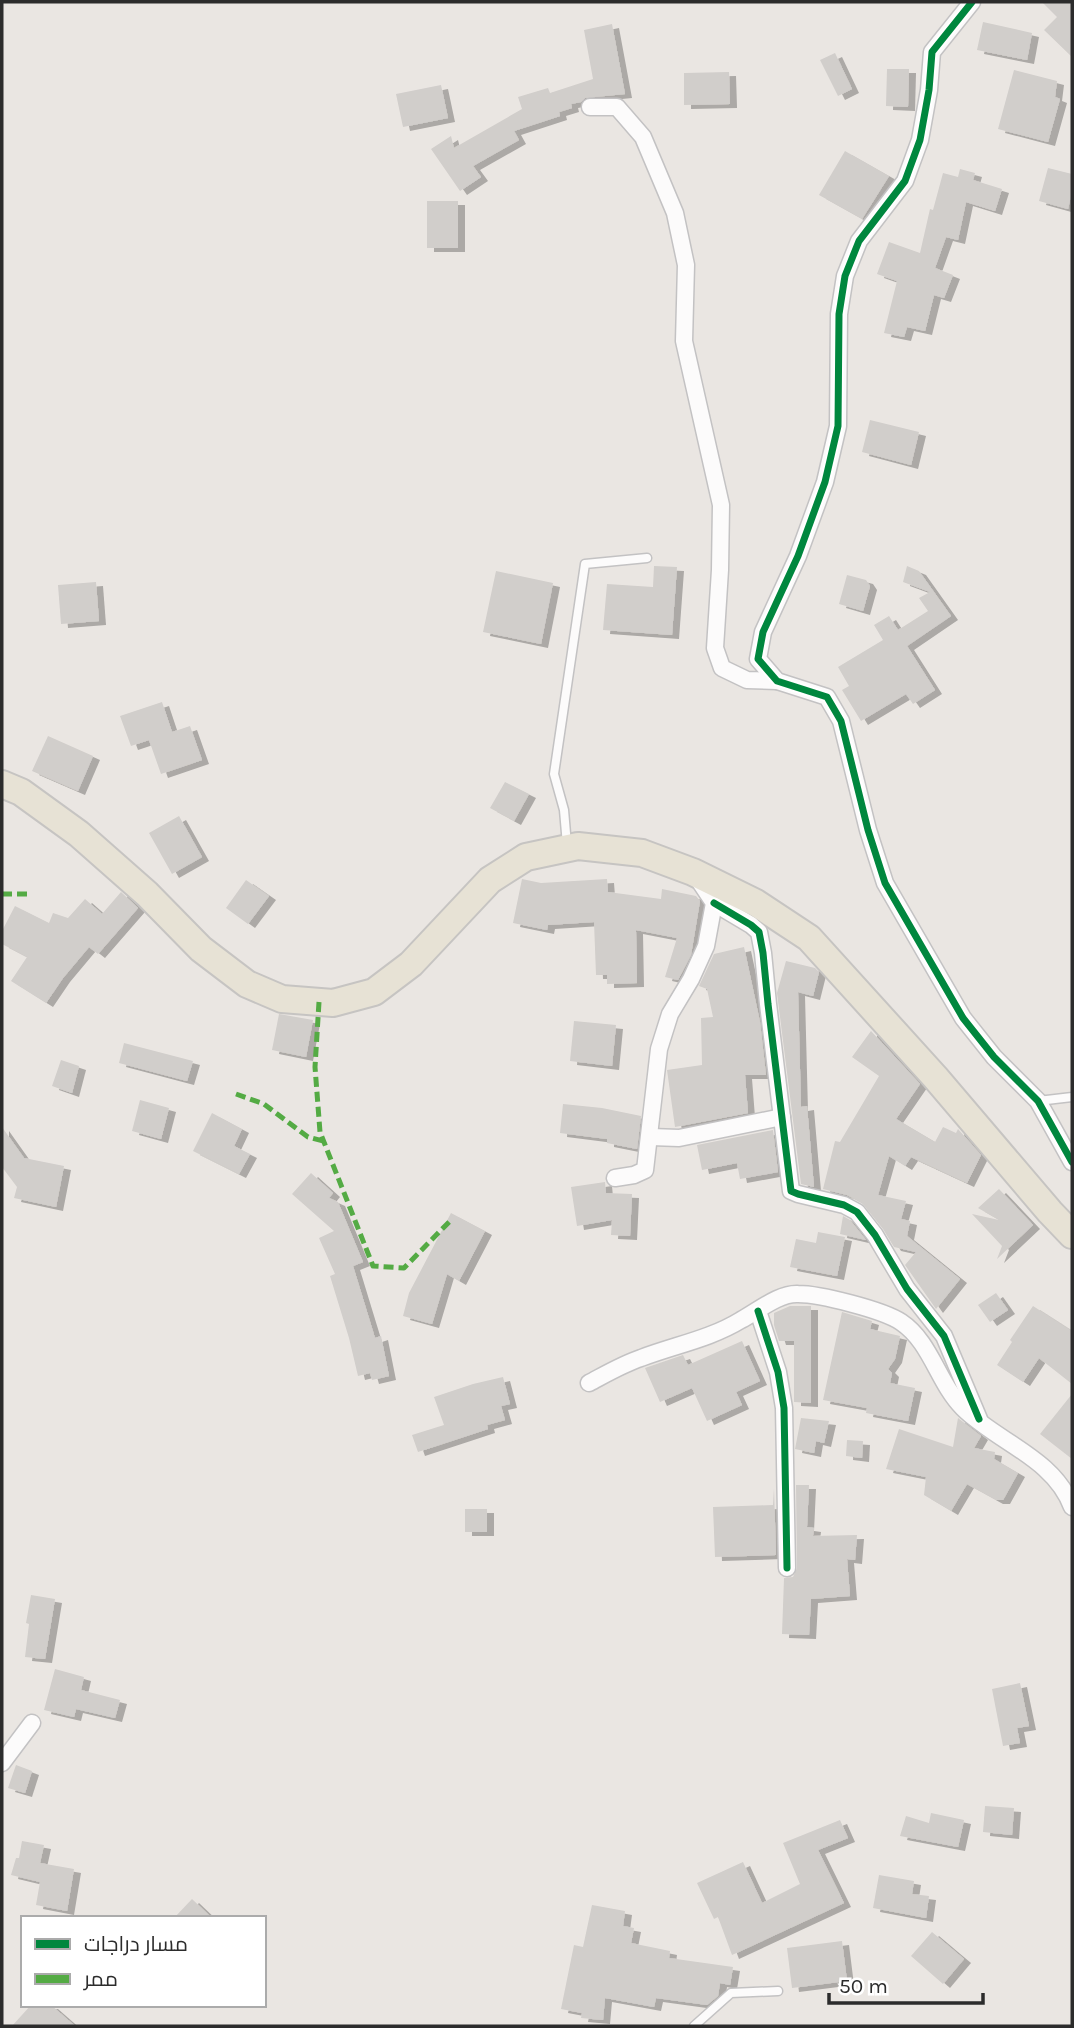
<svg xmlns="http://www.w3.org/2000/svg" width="1074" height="2028" font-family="Karla,Cairo,sans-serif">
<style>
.building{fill:#d1cecb;filter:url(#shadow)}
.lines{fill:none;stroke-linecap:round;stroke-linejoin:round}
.service-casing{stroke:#c3c2c3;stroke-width:11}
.minor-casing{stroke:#c3c2c3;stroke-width:19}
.primary-casing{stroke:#c6c4c2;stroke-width:30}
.service{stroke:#fcfbfb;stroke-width:8}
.minor{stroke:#fcfbfb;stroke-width:16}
.primary{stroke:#e7e2d5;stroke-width:26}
.quiet{stroke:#54ab44;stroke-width:5;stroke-dasharray:10 5;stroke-linecap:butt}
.cycleway-casing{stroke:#fff;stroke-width:11}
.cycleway{stroke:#00873e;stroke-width:7}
</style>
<defs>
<filter id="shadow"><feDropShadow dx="7" dy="4" stdDeviation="0" flood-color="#0004"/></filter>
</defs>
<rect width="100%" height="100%" fill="#eae6e2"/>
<g class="building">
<path d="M1042 2H1072V57L1044 30 1057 17Z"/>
<path d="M983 22 1032 33 1027 60 977 50Z"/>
<path d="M612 24 625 94 585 98 581 102 571 104 572 108 559 112 560 116 514 131 519 140 473 166 481 177 460 191 431 149 451 136 454 148 522 109 518 97 548 88 550 93 593 79 584 30Z"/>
<path d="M835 53 852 89 838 96 820 60Z"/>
<path d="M887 69H909L908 107 886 106Z"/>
<path d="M1014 70 1057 81 1055 97 1060 99 1048 142 998 129Z"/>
<path d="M729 72 730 104 684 105V73Z"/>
<path d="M441 85 448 118 403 127 396 94Z"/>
<path d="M845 151 889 176 862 219 819 195Z"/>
<path d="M1048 168 1072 174V191L1068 209 1039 201Z"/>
<path d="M960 169 975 173 973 180 1002 189 995 211 966 202 958 240 946 237 935 268 953 275 944 298 934 295 925 331 907 327 904 337 884 333 897 281 877 274 889 242 920 253 930 209 933 210 943 173 958 177Z"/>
<rect x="427" y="201" width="31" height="47"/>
<path d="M870 420 919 432 911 465 862 452Z"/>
<path d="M654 566 677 567 672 635 603 630 607 584 653 587Z"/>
<path d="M907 566 919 571 951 616 907 646 935 690 913 704 906 694 861 721 842 690 849 686 838 667 883 640 874 625 889 616 898 630 928 611 919 598 930 592 903 582Z"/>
<path d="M496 571 553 583 541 644 483 632Z"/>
<path d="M847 575 866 580 870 586 863 611 839 604Z"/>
<path d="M96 582 99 621 61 624 58 585Z"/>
<path d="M162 702 172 732 190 726 202 760 161 774 149 740 131 746 120 716Z"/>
<path d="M48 736 93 756 78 791 32 771Z"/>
<path d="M505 782 529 794 514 821 490 808Z"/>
<path d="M179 816 202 857 172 874 149 833Z"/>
<path d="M522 879 541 883 607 879 608 892 661 899 662 889 696 896 700 901 691 955 678 980 665 977 677 938 636 930 637 983 607 984V975H596L594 922 548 925 547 930 513 923Z"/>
<path d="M246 880 269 896 248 924 226 908Z"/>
<path d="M121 892 138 908 98 954 89 947 63 978 46 1003 11 981 27 957 2 944V931L15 906 49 923 53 913 68 918 85 899 102 914Z"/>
<path d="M744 947 760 1022 766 1075H745L748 1113 675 1127 667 1070 702 1065 701 1018 713 1017 707 989 699 986 714 954Z"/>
<path d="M786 961 815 968 819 972 813 996 798 992 801 1107 807 1106 814 1187 801 1184 777 993Z"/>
<path d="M279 1014 313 1020 306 1057 272 1050Z"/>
<path d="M574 1021 616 1025 612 1066 570 1061Z"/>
<path d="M871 1031 920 1084 896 1119 935 1142 943 1127 956 1133 958 1129 981 1155 967 1183 911 1157 905 1166 889 1156 878 1195 906 1201 901 1219 910 1221 907 1236 960 1279 936 1309 905 1265 916 1252 894 1247 883 1229 862 1203 847 1195 823 1189 835 1141 840 1142 879 1076 852 1057Z"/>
<path d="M124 1043 193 1061 187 1081 119 1063Z"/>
<path d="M61 1060 79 1066 72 1093 52 1086Z"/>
<path d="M140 1100 169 1108 161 1139 132 1131Z"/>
<path d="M563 1104 602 1108 641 1116 637 1149 607 1143V1139L560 1133Z"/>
<path d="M212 1113 242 1129 234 1146 250 1154 239 1174 193 1151Z"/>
<path d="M2 1127 24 1158 64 1166 56 1207 14 1198 17 1187 2 1167Z"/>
<path d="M773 1130 778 1172 740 1179 737 1163 702 1170 697 1145Z"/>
<path d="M311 1173 333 1193 329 1198 338 1202 363 1262 353 1266 375 1338 381 1336 389 1376 372 1380 370 1373 358 1376 349 1338 330 1276 335 1274 319 1238 334 1231 292 1194Z"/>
<path d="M605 1182 606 1193 632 1194 630 1236 611 1235 612 1220 577 1226 571 1187Z"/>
<path d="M999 1189 1033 1225 997 1259 1002 1246 972 1214 999 1220 978 1208Z"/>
<path d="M451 1213 485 1231 459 1281 447 1274 432 1324 403 1316 409 1293Z"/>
<path d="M843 1216 850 1220 866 1240 840 1234Z"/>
<path d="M818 1232 845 1237 837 1276 790 1267 796 1239 816 1243Z"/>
<path d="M996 1293 1008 1310 990 1322 978 1305Z"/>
<path d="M790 1306H811V1403L794 1402V1341H779L774 1325V1313Z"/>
<path d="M1033 1306 1072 1331V1384L1039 1358 1023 1382 997 1365 1012 1342 1010 1340Z"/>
<path d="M842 1312 872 1321 870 1329 900 1336 895 1359 888 1369 892 1373 890 1383 915 1388 908 1421 866 1413 867 1408 823 1400Z"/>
<path d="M742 1341 760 1381 736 1392 742 1405 707 1421 692 1388 660 1402 645 1368 683 1355 688 1365Z"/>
<path d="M503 1377 510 1404 501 1406 505 1420 487 1425 488 1429 418 1452 412 1435 444 1425 434 1397 473 1384Z"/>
<path d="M1072 1394V1459L1040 1434Z"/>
<path d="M801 1418 829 1421 824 1443 816 1441 814 1453 795 1449Z"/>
<path d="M958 1418 981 1436 974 1448 995 1452 994 1459 1018 1473 1003 1500H996L967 1484 951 1511 924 1495 926 1477 886 1469 899 1429 953 1447Z"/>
<path d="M847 1440 863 1441 862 1458 846 1456Z"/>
<path d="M796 1485H809L807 1527 814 1528 813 1536 857 1535 855 1560 847 1559 850 1596 811 1599 809 1635 782 1634 784 1578 793 1577 797 1568Z"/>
<path d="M774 1488 776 1555 715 1557 713 1507 773 1505Z"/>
<rect x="465" y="1509" width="22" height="23"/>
<path d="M31 1595 55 1599 45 1659 25 1657 29 1624 26 1623Z"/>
<path d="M55 1669 84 1677 81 1690 120 1700 115 1718 76 1709 74 1717 44 1710Z"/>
<path d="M1020 1683 1029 1726 1017 1728 1020 1743 1003 1746 992 1689Z"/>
<path d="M16 1765 32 1771 25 1793 8 1788Z"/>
<path d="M985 1806 1014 1808 1012 1835 983 1832Z"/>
<path d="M931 1813 964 1820 958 1847 900 1836 906 1816 929 1823Z"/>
<path d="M840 1820 848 1838 818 1850 844 1903 732 1955 718 1917 714 1919 697 1883 743 1862 762 1903 800 1884 783 1843Z"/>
<path d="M22 1841 44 1845 40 1863 74 1869 67 1911 36 1905 40 1882 11 1875 16 1858H19Z"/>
<path d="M879 1875 914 1881 912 1894 929 1896 926 1918 873 1908Z"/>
<path d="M192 1899 212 1918H174Z"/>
<path d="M592 1905 625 1911 623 1926 634 1928 631 1943 670 1951 669 1958 733 1967 730 1985 720 1983 718 1996 707 2005 656 1998 654 2007 605 1998 603 2020 581 2018 582 2013 561 2009 574 1945 583 1947Z"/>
<path d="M932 1932 964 1959 943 1984 911 1956Z"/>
<path d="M842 1941 847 1981 792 1988 787 1948Z"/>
<path d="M31 2005H51L75 2026H12Z"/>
</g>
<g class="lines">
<defs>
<g id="service">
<path d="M567 845 564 810 554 774 585 564 647 558"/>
<path d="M1038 1101 1072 1097"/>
<path d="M694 2026 731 1993 778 1991"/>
</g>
<g id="minor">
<path d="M972 2 932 52 929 90 920 140 905 181 859 241 845 276 839 314 838 426 825 482 798 556 763 632 758 659 777 681 827 697 841 721 868 830 885 883 963 1018 994 1057 1038 1101 1072 1162"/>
<path d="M590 107H617L643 137 675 213 686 265 684 341 721 505 720 570 715 648 722 668 747 680 777 681"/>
<path d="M714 903 751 925 759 932 763 953 768 1004 791 1191 798 1194 844 1205 857 1212 875 1235 907 1289 944 1336 979 1419"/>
<path d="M651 1137 679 1138 782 1117"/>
<path d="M615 1178 634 1175 645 1170 659 1049 670 1014 691 979 706 946 714 903 696 876"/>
<path d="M758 1311 778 1372 784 1408 787 1568"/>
<path d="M589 1383C606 1374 623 1364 641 1358 675 1345 710 1339 741 1320 758 1311 779 1293 798 1294 820 1294 883 1310 901 1322 931 1342 938 1383 963 1408 997 1442 1054 1458 1072 1507"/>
<path d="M2 1763 32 1723"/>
</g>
<path id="primary" d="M2 784 21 792 79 834 147 894 201 949 247 984 282 999 333 1003 374 992 411 964 490 880 526 857 578 846 642 853 693 872 756 903 809 938 935 1077 1050 1212 1072 1235"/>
</defs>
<use href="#service" class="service-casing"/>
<use href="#minor" class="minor-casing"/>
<use href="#primary" class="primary-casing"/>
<use href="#service" class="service"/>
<use href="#minor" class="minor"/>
<use href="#primary" class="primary"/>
<g class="quiet">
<path d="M2 894H30"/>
<path d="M319 1002 315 1067 320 1132 373 1266 404 1268 450 1221"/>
<path d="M236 1094 264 1104 308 1137 323 1141"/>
</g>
<defs>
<g id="cycleway">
<path d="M972 2 932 52 929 90 920 140 905 181 859 241 845 276 839 314 838 426 825 482 798 556 763 632 758 659 777 681 827 697 841 721 868 830 885 883 963 1018 994 1057 1038 1101 1072 1162"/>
<path d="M714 903 751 925 759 932 763 953 768 1004 791 1191 798 1194 844 1205 857 1212 875 1235 907 1289 944 1336 979 1419"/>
<path d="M758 1311 778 1372 784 1408 787 1568"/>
</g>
</defs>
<use href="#cycleway" class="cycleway-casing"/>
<use href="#cycleway" class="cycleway"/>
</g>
<rect width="1074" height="2028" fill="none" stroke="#2c2c2c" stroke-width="7"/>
<rect x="21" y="1916" width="245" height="91" fill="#ffffff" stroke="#ababab" stroke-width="2"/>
<rect x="35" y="1939" width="35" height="10" fill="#00873e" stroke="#ababab" stroke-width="2"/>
<text x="84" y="1951" font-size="21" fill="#2c2c2c">مسار دراجات</text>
<rect x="35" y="1974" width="35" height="10" fill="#54ab44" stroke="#ababab" stroke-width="2"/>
<text x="84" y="1986" font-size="21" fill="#2c2c2c">ممر</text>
<path d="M829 1993v10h154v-10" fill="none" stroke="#2c2c2c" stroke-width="3.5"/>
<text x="839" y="1993" font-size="21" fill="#2c2c2c" stroke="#ffffff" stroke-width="5" paint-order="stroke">50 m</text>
</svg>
